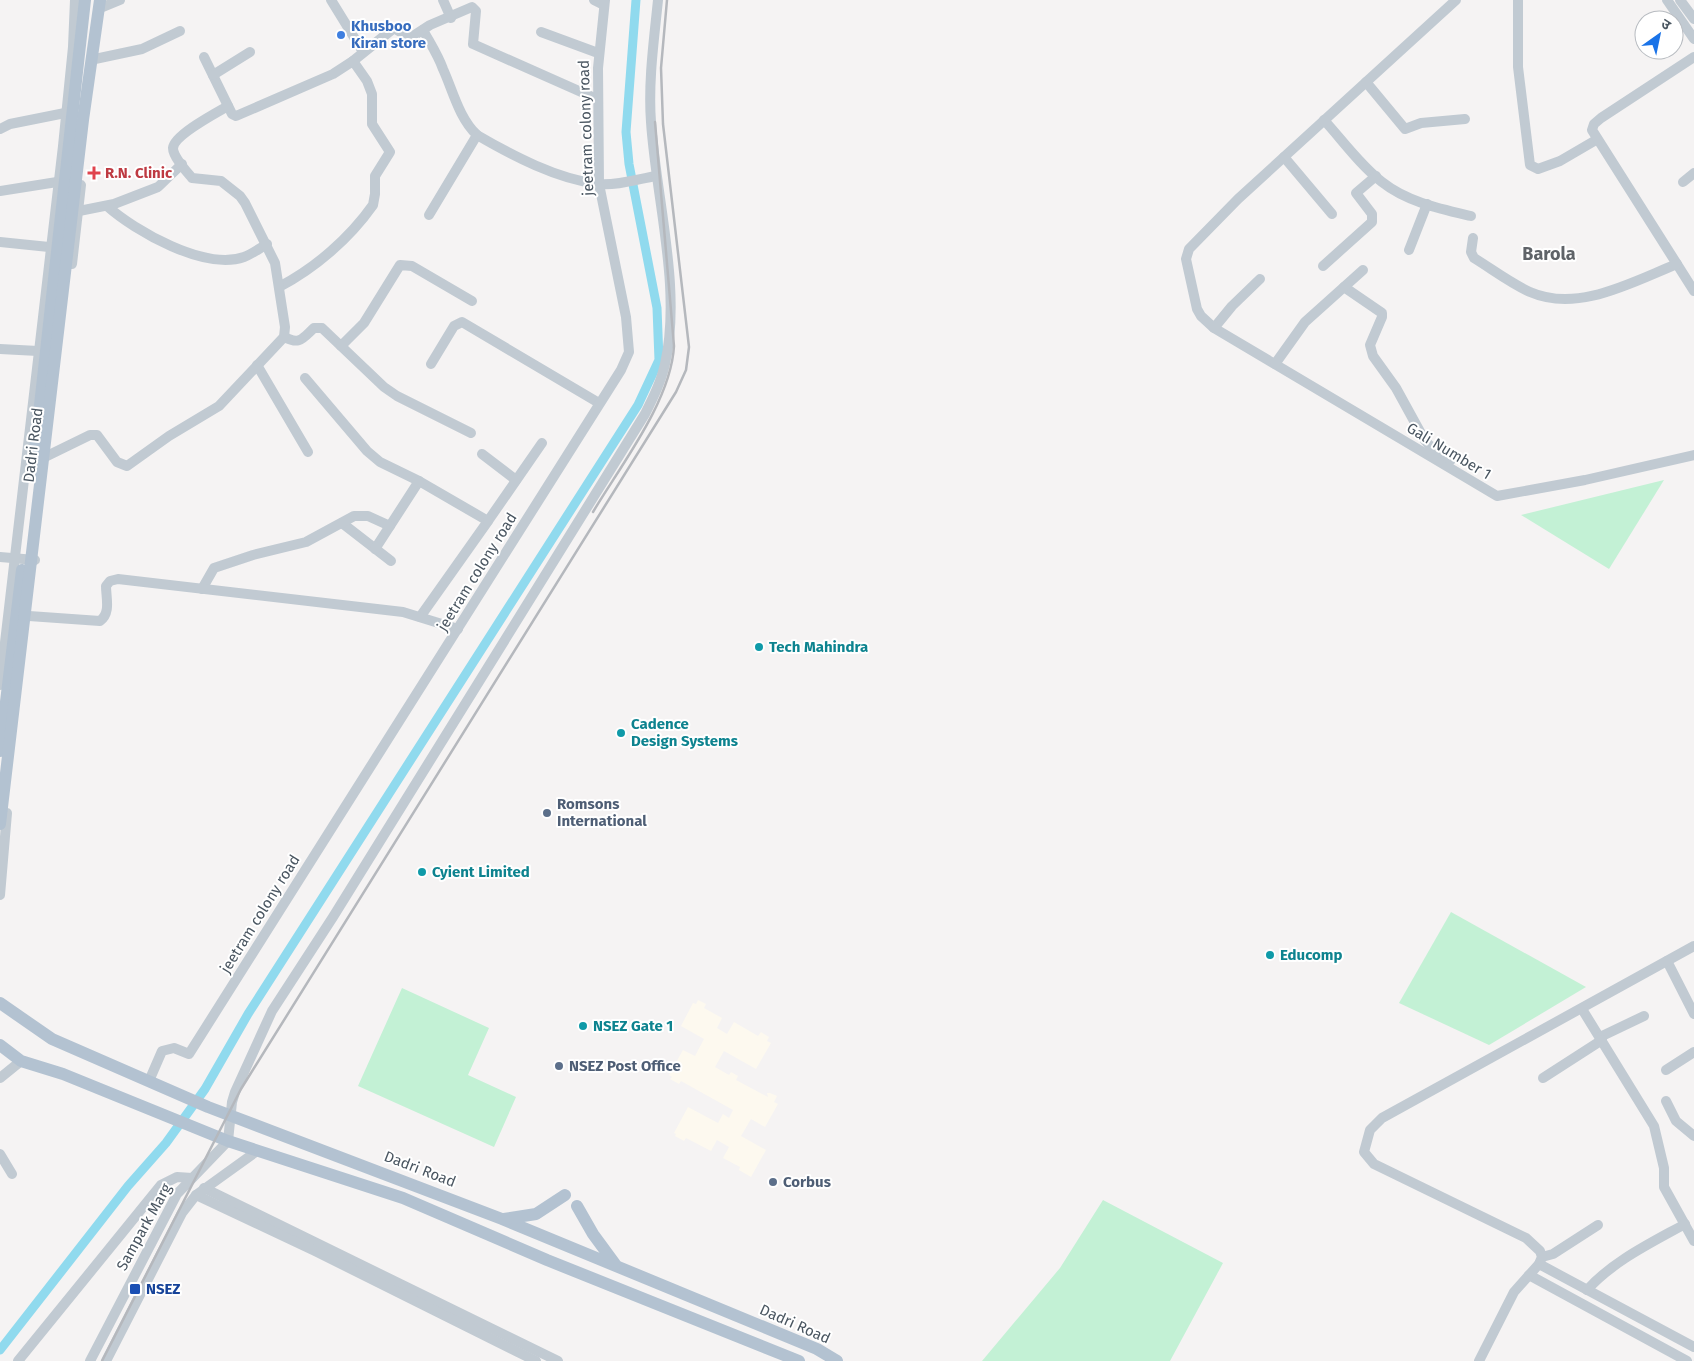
<svg xmlns="http://www.w3.org/2000/svg" width="1694" height="1361" font-family="'Fira Sans','Noto Sans Devanagari',sans-serif">
<style>
.commercial{fill:#fdf9ef}
.green{fill:#c3f1d5}
.lines{fill:none;stroke-linecap:round;stroke-linejoin:round}
.canal{stroke:#90daee;stroke-width:9}
.minor{stroke:#c1cad2;stroke-width:10}
.major{stroke:#b3c2d1;stroke-width:12}
.rail{stroke:#b5b8bd;stroke-width:2.5}
.major-bridge{stroke:#b3c2d1;stroke-width:12}
.shop-dot{fill:#3f7fe0;stroke:#fff;stroke-width:2}
.health-dot{fill:#e0444e;stroke:#fff;stroke-width:2}
.culture-dot{fill:#0f9aa8;stroke:#fff;stroke-width:2}
.service-dot{fill:#5c6f8a;stroke:#fff;stroke-width:2}
.transit-dot{fill:#1a4fb4;stroke:#fff;stroke-width:2}
.labels{text-anchor:middle;stroke-width:4;stroke-linejoin:round;paint-order:stroke}
.shop-label{font-size:15px;font-weight:bold;fill:#366cbe;stroke:#fff;text-anchor:start}
.street-label{font-size:15px;fill:#4a5661;stroke:#fff}
.health-label{font-size:15px;font-weight:bold;fill:#be3a42;stroke:#fff;text-anchor:start}
.culture-label{font-size:15px;font-weight:bold;fill:#0d838f;stroke:#fff;text-anchor:start}
.service-label{font-size:15px;font-weight:bold;fill:#4e5e75;stroke:#fff;text-anchor:start}
.transit-label{font-size:15px;font-weight:bold;fill:#164399;stroke:#fff;text-anchor:start}
.quarter-label{font-size:18px;font-weight:bold;fill:#5f6368;stroke:#fff}
</style>
<rect width="100%" height="100%" fill="#f5f3f3"/>
<path class="commercial" d="M698 1000 706 1004 704 1008 722 1018 717 1028 727 1034 734 1022 758 1036 761 1032 769 1037 767 1041 771 1043 756 1069 724 1051 715 1067 729 1075 731 1072 738 1076 736 1080 768 1097 767 1093H770L777 1096 774 1102 778 1104 765 1127 751 1119 741 1136 766 1150 751 1177 739 1170 740 1167 723 1158 729 1147 717 1140 711 1151 686 1138 684 1141 675 1136 676 1134 674 1133 688 1107 718 1123 723 1114 729 1118 733 1110 681 1081 679 1084 670 1079 672 1077 669 1075 683 1050 695 1056 704 1039 681 1026 693 1003 696 1004Z"/>
<g class="green">
<path d="M1664 480 1609 569 1521 515Z"/>
<path d="M1451 912 1586 987 1489 1045 1399 1003Z"/>
<path d="M402 988 489 1028 468 1075 516 1097 494 1147 358 1086Z"/>
<path d="M1103 1200 1223 1263 1170 1361H982L1060 1268Z"/>
</g>
<g class="lines">
<path class="canal" d="M0 1350 128 1186 166 1143 205 1089 248 1014 638 405 659 360 657 308 629 164 626 132 636 0"/>
<g class="minor">
<path d="M331 0 363 52"/>
<path d="M443 0 451 18"/>
<path d="M594 0 604 5"/>
<path d="M1456 0 1238 199 1189 249 1186 259 1197 309 1201 316 1214 328 1497 496 1585 480 1694 455"/>
<path d="M1518 0V67L1530 165 1538 169 1560 161 1596 140"/>
<path d="M1667 0 1694 39"/>
<path d="M1680 0 1694 19"/>
<path d="M103 7 120 0"/>
<path d="M423 30C430 43 438 55 443 69 453 91 459 118 477 135L429 215"/>
<path d="M541 32 598 53"/>
<path d="M204 57 232 114 236 116 333 74 353 61 367 81 372 94V124L390 152 375 176V194L373 205C349 239 315 268 279 287"/>
<path d="M1694 57 1601 118 1594 124 1592 130 1694 291"/>
<path d="M95 59 142 49 180 31"/>
<path d="M353 61 394 28 410 38 430 25 472 7 476 11 473 44 597 99"/>
<path d="M213 75 250 52"/>
<path d="M1366 82 1405 129 1421 123 1465 119"/>
<path d="M1324 120C1343 141 1360 165 1382 182 1407 202 1441 209 1471 216"/>
<path d="M0 129 10 124 65 113"/>
<path d="M477 135C513 156 557 179 598 184 617 186 638 179 656 176"/>
<path d="M1284 157 1332 214"/>
<path d="M1683 182 1694 173"/>
<path d="M0 191 57 182"/>
<path d="M107 206C135 231 205 271 244 257 252 254 260 248 267 244"/>
<path d="M79 211 114 204 158 187 182 164"/>
<path d="M1473 238 1471 252 1474 258C1492 269 1510 283 1530 292 1578 313 1632 282 1677 264"/>
<path d="M0 242 49 247"/>
<path d="M1409 250 1427 204"/>
<path d="M72 264 81 185"/>
<path d="M1323 266 1372 222V214L1356 193 1376 176"/>
<path d="M1344 287 1382 313V317L1370 345 1373 356 1396 388 1424 439 1429 445 1451 460"/>
<path d="M1214 328 1232 306 1260 279"/>
<path d="M284 337C300 345 302 339 314 328H322L384 387 397 396 471 433"/>
<path d="M341 346 364 323 400 265 412 266 472 301"/>
<path d="M0 349 38 351"/>
<path d="M431 364 454 326 462 322 599 403"/>
<path d="M1275 364 1305 322 1363 270"/>
<path d="M257 365 308 452"/>
<path d="M305 378 367 451 380 462 419 481 488 521 420 617"/>
<path d="M482 454 516 480"/>
<path d="M47 456 90 435H97L117 462 127 466 169 436 219 406 284 337 285 327 275 263 245 203 240 196 221 181 192 178C187 172 173 157 173 148 174 135 216 113 228 106"/>
<path d="M488 521 542 443"/>
<path d="M342 523 391 561"/>
<path d="M375 549 419 481"/>
<path d="M0 557 35 560"/>
<path d="M202 589 214 568 253 555 306 542 354 516H368L390 526"/>
<path d="M29 616 100 621C111 613 106 598 106 586L110 581 118 579 403 612 458 629"/>
<path d="M0 685 63 146 73 47 75 0"/>
<path d="M0 895 7 813"/>
<path d="M1667 961 1694 1014"/>
<path d="M1582 1009 1654 1126 1664 1168V1187L1694 1241"/>
<path d="M1600 1037 1644 1016"/>
<path d="M1666 1070 1694 1052"/>
<path d="M0 1078 21 1061"/>
<path d="M1543 1078 1602 1040"/>
<path d="M149 1081 162 1051 174 1048 189 1054 621 370 629 352 626 317 599 184 598 68 605 0"/>
<path d="M1666 1101 1676 1121 1694 1136"/>
<path d="M0 1154 12 1174"/>
<path d="M204 1188 558 1361"/>
<path d="M196 1195 315 1251 536 1361"/>
<path d="M1542 1257 1553 1254 1598 1225"/>
<path d="M1539 1264 1694 1347"/>
<path d="M1529 1275 1687 1361"/>
<path d="M1587 1290C1613 1261 1651 1243 1685 1224"/>
<path d="M18 1361 161 1185 177 1177 192 1178"/>
<path d="M90 1361 177 1194 228 1141 232 1102 235 1092 272 1011 333 917 645 414C653 398 661 382 665 364 682 289 656 199 651 122 648 82 654 40 658 0"/>
<path d="M106 1361 182 1213 196 1195 257 1151"/>
<path d="M1479 1361 1514 1292 1539 1264 1542 1257 1540 1251 1526 1238 1374 1164 1364 1152 1370 1130 1382 1118 1694 946"/>
</g>
<g class="major">
<path d="M0 1003 52 1039 208 1107 502 1219 817 1349 837 1361"/>
<path d="M0 1045 21 1061 63 1074 228 1141 403 1198 547 1260 799 1361"/>
<path d="M577 1206 593 1234 615 1264"/>
<path d="M504 1219 536 1214 565 1195"/>
</g>
<g class="rail">
<path d="M593 512C621 465 671 401 674 346L655 122"/>
<path d="M102 1361 241 1089 676 392 686 370 689 347 663 124 661 68 667 0"/>
</g>
<g class="major-bridge">
<path d="M33 468 85 0"/>
<path d="M0 751 22 570"/>
<path d="M0 824 83 120 100 0"/>
</g>
</g>
<circle class="shop-dot" cx="341" cy="35" r="5"/>
<path class="health-dot" d="M91.5 165.5h5v5h5v5h-5v5h-5v-5h-5v-5h5z"/>
<g class="culture-dot">
<circle cx="759" cy="647" r="5"/>
<circle cx="621" cy="733" r="5"/>
<circle cx="422" cy="872" r="5"/>
<circle cx="1270" cy="955" r="5"/>
<circle cx="583" cy="1026" r="5"/>
</g>
<g class="service-dot">
<circle cx="547" cy="813" r="5"/>
<circle cx="559" cy="1066" r="5"/>
<circle cx="773" cy="1182" r="5"/>
</g>
<rect class="transit-dot" x="129" y="1283" width="12" height="12" rx="2.5"/>
<g class="labels">
<g class="shop-label">
<text x="351" y="31">Khusboo<tspan x="351" dy="17">Kiran store</tspan></text>
</g>
<g class="street-label">
<text transform="translate(586 128) rotate(-92)" y="5">jeetram colony road</text>
<text transform="translate(33 445) rotate(-83)" y="5">Dadri Road</text>
<text transform="translate(1449 451) rotate(31)" y="5">Gali Number 1</text>
<text transform="translate(477 572) rotate(-58)" y="5">jeetram colony road</text>
<text transform="translate(260 914) rotate(-58)" y="5">jeetram colony road</text>
<text transform="translate(420 1169) rotate(21)" y="5">Dadri Road</text>
<text transform="translate(144 1227) rotate(-61)" y="5">Sampark Marg</text>
<text transform="translate(795 1324) rotate(24)" y="5">Dadri Road</text>
</g>
<g class="health-label">
<text x="105" y="178">R.N. Clinic</text>
</g>
<g class="culture-label">
<text x="769" y="652">Tech Mahindra</text>
<text x="631" y="729">Cadence<tspan x="631" dy="17">Design Systems</tspan></text>
<text x="432" y="877">Cyient Limited</text>
<text x="1280" y="960">Educomp</text>
<text x="593" y="1031">NSEZ Gate 1</text>
</g>
<g class="service-label">
<text x="557" y="809">Romsons<tspan x="557" dy="17">International</tspan></text>
<text x="569" y="1071">NSEZ Post Office</text>
<text x="783" y="1187">Corbus</text>
</g>
<g class="transit-label">
<text x="146" y="1294">NSEZ</text>
</g>
<g class="quarter-label">
<text x="1549" y="260">Barola</text>
</g>
</g>
<g transform="translate(1659 35) rotate(33)"><circle r="24" fill="#ffffff" stroke="#b7bbc0"/>
<path d="M0-4L9 19L0 12L-9 19Z" fill="#1a73e8"/>
<text y="-8" font-size="14" font-weight="bold" text-anchor="middle" fill="#4a5661">उ</text>
</g>
</svg>
